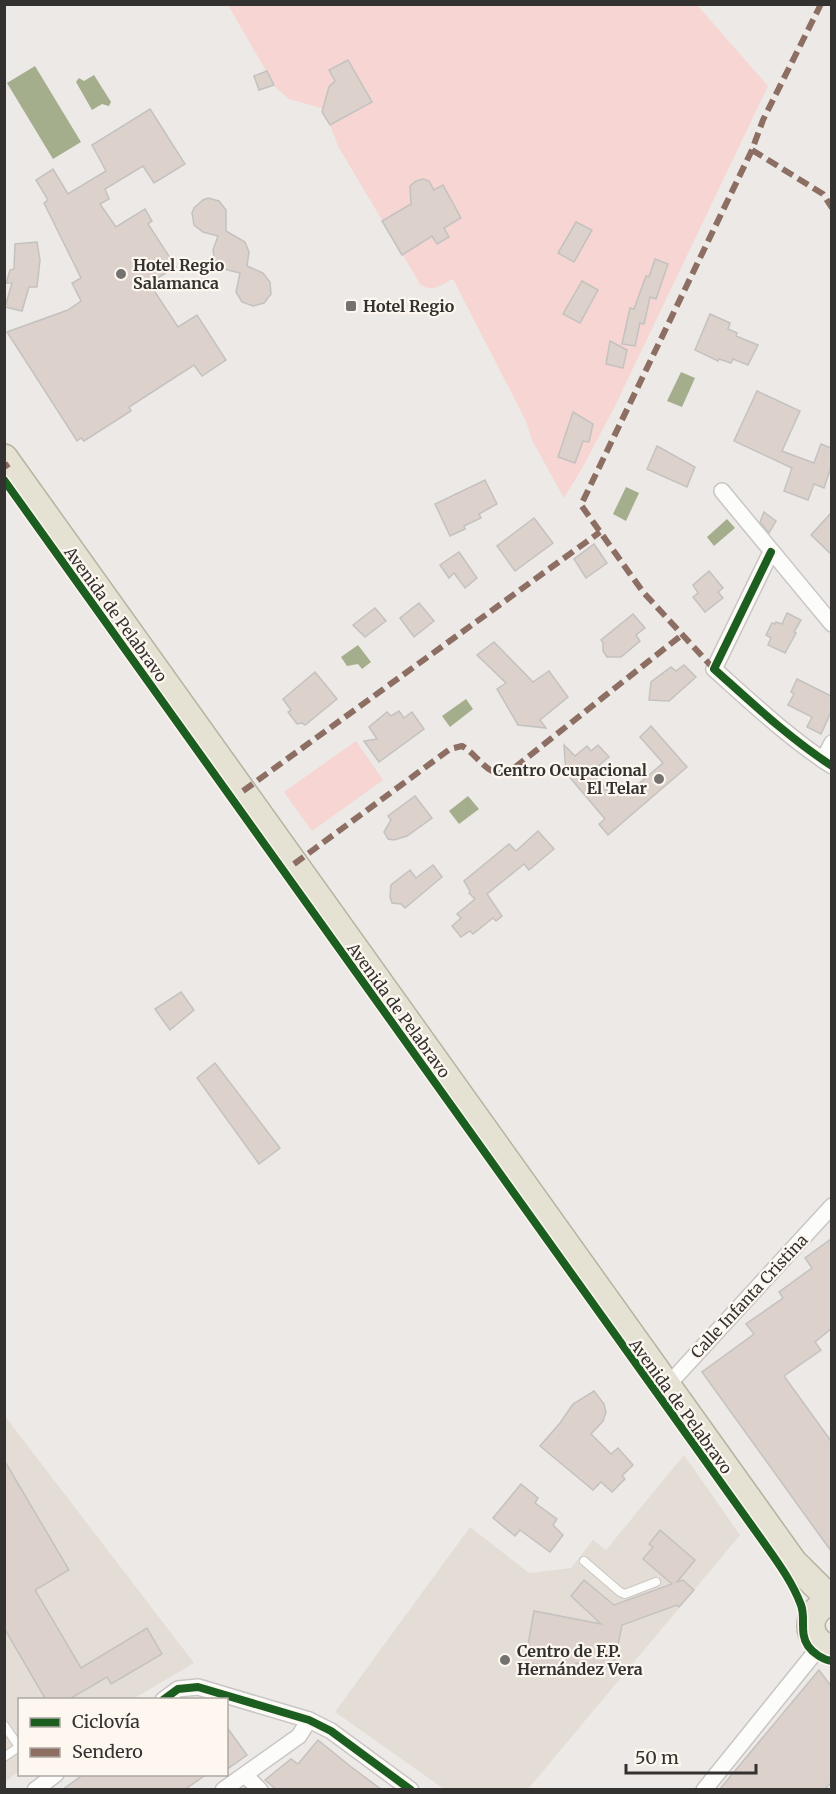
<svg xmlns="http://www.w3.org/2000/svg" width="836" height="1794" font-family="Merriweather,serif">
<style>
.built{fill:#e4ddd5}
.green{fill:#f6d5d2}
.water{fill:#a5ae8c}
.building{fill:#dcd1cb;stroke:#c4c2c0;stroke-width:1.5}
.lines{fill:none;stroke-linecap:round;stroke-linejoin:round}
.lane-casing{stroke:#c9c6c4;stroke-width:10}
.street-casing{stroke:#c9c6c4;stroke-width:18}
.highway-casing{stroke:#b7b3a2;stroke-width:30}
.lane{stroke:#fcfcfb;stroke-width:8}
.street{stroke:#fcfcfb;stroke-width:15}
.highway{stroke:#e5e2d4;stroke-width:27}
.quiet{stroke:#8d6e63;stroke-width:6;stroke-dasharray:12 6;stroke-linecap:butt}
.cycleway-casing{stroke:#fdf7f0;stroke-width:11}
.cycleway{stroke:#1b5e20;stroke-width:8}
.poi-dot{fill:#747270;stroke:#fdf7f0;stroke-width:2}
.labels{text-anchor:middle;stroke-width:4.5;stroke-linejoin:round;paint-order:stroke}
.poi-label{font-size:16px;font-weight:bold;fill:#343230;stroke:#fdf7f0;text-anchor:start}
.street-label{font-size:16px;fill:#343230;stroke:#fdf7f0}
</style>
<rect width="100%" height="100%" fill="#ece9e6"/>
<g class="built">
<path d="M4 1415 194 1663 133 1699 20 1700 19 1771 5 1782Z"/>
<path d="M684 1455 740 1535 528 1789H444L335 1712 470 1527 529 1573 571 1568 593 1540 606 1550Z"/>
</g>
<g class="green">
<path d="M228 5H697L768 86 614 408 581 470 564 498 532 440 526 421 453 279C441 284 432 294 420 284L338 146 330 125 321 108 289 99 276 88Z"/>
<path d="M356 741 383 780 312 831 284 792Z"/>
</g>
<g class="water">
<path d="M35 66 81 142 53 159 7 83Z"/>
<path d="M94 75 111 102 109 106 102 104 92 110 76 82 79 78 84 81Z"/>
<path d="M681 372 695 378 682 407 667 401Z"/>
<path d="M626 487 639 493 626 521 613 514Z"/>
<path d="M727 519 735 528 714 546 707 537Z"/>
<path d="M358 645 371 662 362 669 358 664 347 666 341 657Z"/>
<path d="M466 699 473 709 450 727 442 716Z"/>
<path d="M468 796 479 809 459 824 449 811Z"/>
</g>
<g class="building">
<path d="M348 60 372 102 330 125 322 112 329 87 335 81 329 70Z"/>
<path d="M267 71 274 85 259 90 254 76Z"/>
<path d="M150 109 185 164 154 183 143 166 105 189 109 199 100 204 116 227 145 209 152 221 148 224 176 267 149 283 178 327 197 315 226 360 202 376 194 365 129 407 131 411 84 441 81 438 77 441 7 332 68 310 81 301 72 283 81 278 44 203 48 200 36 180 53 169 68 194 106 171 92 145Z"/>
<path d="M423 179 429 181 434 190 443 185 461 218 444 228 449 237 437 244 432 236 402 255 382 221 411 204 410 186 416 181Z"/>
<path d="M208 198 219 201 226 210V231L245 242 249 252 247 266 263 273 270 282 271 294 264 303 253 306 242 302 236 292 240 273 224 269 215 261 213 250 218 236 203 232 194 225 192 213 194 208 203 200Z"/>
<path d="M576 222 592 230 574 262 558 253Z"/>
<path d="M37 242 40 260 37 287H29L22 311 5 307 12 283H6L10 270 14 269 15 244Z"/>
<path d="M655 259 668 264 656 299 650 297 644 324 640 323 635 346 622 344 630 308 634 309 646 276 649 277Z"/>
<path d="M582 281 598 290 580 323 563 314Z"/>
<path d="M710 314 730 323 728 329 737 333 736 336 758 345 748 365 733 359 731 363 719 359 718 361 695 350Z"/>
<path d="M610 341 627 350 623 368 606 364Z"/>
<path d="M757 391 800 411 782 451 814 463 821 444 831 448V467L824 488 814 484 808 500 784 491 792 468 734 441Z"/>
<path d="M573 412 593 424 589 442 583 441 575 463 558 457Z"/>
<path d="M657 446 695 467 687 487 647 469Z"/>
<path d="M485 480 497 504 479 514 481 518 464 526 465 529 450 536 435 504Z"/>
<path d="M764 512 776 521 769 533 760 522Z"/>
<path d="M831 513V554L811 535Z"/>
<path d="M534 518 553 543 515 571 497 546Z"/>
<path d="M594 544 607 563 586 578 574 559Z"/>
<path d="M459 552 477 578 465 588 454 573 449 578 440 565Z"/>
<path d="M709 571 723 588 718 592 723 598 705 612 693 597 698 593 693 585Z"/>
<path d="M419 603 434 621 414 637 400 618Z"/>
<path d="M375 608 386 621 365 637 353 625Z"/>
<path d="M787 613 801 620 794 632 796 633 785 653 768 645 771 638 766 635 772 623 775 624 776 622 782 624Z"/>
<path d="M633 614 645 628 636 635 640 641 621 657H607L603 651V643L601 640Z"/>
<path d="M494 642 533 682 549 671 568 697 540 720 546 728 518 725 497 689 506 683 477 655Z"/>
<path d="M684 665 696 677 669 701 649 700 651 682 671 667 676 671Z"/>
<path d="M315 672 337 699 305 725 302 723 297 724 288 712 291 710 283 699Z"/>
<path d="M797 679 831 696V712L821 734 807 727 812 717 788 705 794 694 791 692Z"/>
<path d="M399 711 404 718 412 712 424 729 379 762 364 741 377 739 369 727 387 712 391 716Z"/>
<path d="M651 726 687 767 608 835 599 824 605 819 566 773 564 745 575 756 587 746 591 751 598 745 609 757 591 772 611 795 622 786 628 793 663 763 640 737Z"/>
<path d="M415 796 432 818 407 836 394 840 388 839 384 832 391 820 388 816Z"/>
<path d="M538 831 554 849 529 870 524 864 487 894 502 916 496 921 493 918 473 934 470 931 461 937 452 926 461 918 457 914 475 899 469 893 470 891 464 881 509 844 516 851Z"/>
<path d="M433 865 442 877 405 908 401 904 392 903 390 897 391 885 410 870 416 878Z"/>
<path d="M181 992 194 1010 170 1030 155 1009Z"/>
<path d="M215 1063 280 1148 259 1164 197 1078Z"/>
<path d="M831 1239V1329L815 1342 821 1350 784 1376 831 1441V1551L702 1372 754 1334 746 1324 783 1298 779 1292 812 1268 805 1258Z"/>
<path d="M594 1391 604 1404 606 1412 603 1421 591 1434 611 1454 618 1448 633 1465 622 1476 625 1479 612 1492 601 1482 593 1490 540 1446 560 1423 573 1404Z"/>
<path d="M4 1460 69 1570 35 1590 81 1668 147 1628 162 1654 111 1684 107 1677 68 1700H46L4 1628Z"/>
<path d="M521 1484 538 1498 535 1503 557 1519 553 1525 563 1535 550 1552 520 1530 515 1536 493 1518Z"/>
<path d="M660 1530 695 1560 677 1582 683 1580 694 1590 679 1607 677 1605 622 1625 613 1669 576 1663 575 1672 525 1662 534 1611 601 1624 571 1596 584 1580 614 1605 672 1584 643 1559 653 1547 649 1544Z"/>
<path d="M819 1670 831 1686V1783L824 1790H719Z"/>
<path d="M226 1726 247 1755 226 1770Z"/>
<path d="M318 1740 350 1766 382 1790H277L265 1780 291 1759 298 1764Z"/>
<path d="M84 1774H207L184 1790H62Z"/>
</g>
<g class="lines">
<defs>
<g id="lane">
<path d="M584 1561 620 1592 625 1594 656 1582"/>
<path d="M4 1725 20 1748"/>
<path d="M4 1757 19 1747"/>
</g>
<g id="street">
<path d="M722 491 832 624"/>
<path d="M771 552 714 669C752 703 789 738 832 766"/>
<path d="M823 760 832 743"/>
<path d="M667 1386 832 1206"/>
<path d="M163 1700 178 1689 198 1687 309 1720 331 1731 411 1790"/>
<path d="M245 1775 260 1790"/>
<path d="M35 1790 56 1774"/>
<path d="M223 1790 299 1736 309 1720"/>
<path d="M704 1790 821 1645"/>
</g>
<g id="highway">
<path d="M4 458 793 1562 832 1601"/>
<path d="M832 1602C804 1609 804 1643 832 1648"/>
</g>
</defs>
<use href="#lane" class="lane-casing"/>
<use href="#street" class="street-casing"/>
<use href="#highway" class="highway-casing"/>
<use href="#lane" class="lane"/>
<use href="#street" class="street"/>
<use href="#highway" class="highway"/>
<g class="quiet">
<path d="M752 150 823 194 832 208"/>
<path d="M4 467 9 464"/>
<path d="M714 669 643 592 581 505 752 150 763 120 821 4"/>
<path d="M243 791 600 532"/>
<path d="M294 864 450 749 462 746C479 755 487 779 509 772L683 634"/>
</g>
<defs>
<g id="cycleway">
<path d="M4 480 762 1540C776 1560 792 1581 801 1605 806 1618 799 1633 808 1646 813 1653 823 1660 832 1661"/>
<path d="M771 552 714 669C752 703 789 738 832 766"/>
<path d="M163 1700 178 1689 198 1687 309 1720 331 1731 411 1790"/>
</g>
</defs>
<use href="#cycleway" class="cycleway-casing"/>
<use href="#cycleway" class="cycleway"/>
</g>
<g class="poi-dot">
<circle cx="121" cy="274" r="6"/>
<rect x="345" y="300" width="12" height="12" rx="3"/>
<circle cx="659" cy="779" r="6"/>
<circle cx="505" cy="1660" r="6"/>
</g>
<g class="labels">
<g class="poi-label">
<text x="133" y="271">Hotel Regio<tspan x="133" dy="18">Salamanca</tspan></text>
<text x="363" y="312">Hotel Regio</text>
<text x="647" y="776" text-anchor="end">Centro Ocupacional<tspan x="647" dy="18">El Telar</tspan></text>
<text x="517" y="1657">Centro de F.P.<tspan x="517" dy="18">Hernández Vera</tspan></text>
</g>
<g class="street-label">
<text transform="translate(116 614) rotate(54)" y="6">Avenida de Pelabravo</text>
<text transform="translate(399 1010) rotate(54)" y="6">Avenida de Pelabravo</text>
<text transform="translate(749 1296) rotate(-47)" y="6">Calle Infanta Cristina</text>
<text transform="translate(681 1406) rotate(54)" y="6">Avenida de Pelabravo</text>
</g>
</g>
<rect width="836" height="1794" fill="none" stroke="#343230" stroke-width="12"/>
<rect x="18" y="1698" width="210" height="78" fill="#fdf7f0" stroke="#ada8a3" stroke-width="1.5"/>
<rect x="30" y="1718" width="30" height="9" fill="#1b5e20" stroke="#ada8a3" stroke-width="1.5"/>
<text x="72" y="1728" font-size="18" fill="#343230">Ciclovía</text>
<rect x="30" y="1748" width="30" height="9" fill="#8d6e63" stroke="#ada8a3" stroke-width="1.5"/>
<text x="72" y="1758" font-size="18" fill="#343230">Sendero</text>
<path d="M626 1764v9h130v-9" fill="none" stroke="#343230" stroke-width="3"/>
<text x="635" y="1764" font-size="18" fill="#343230" stroke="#fdf7f0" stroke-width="4.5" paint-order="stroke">50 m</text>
</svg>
